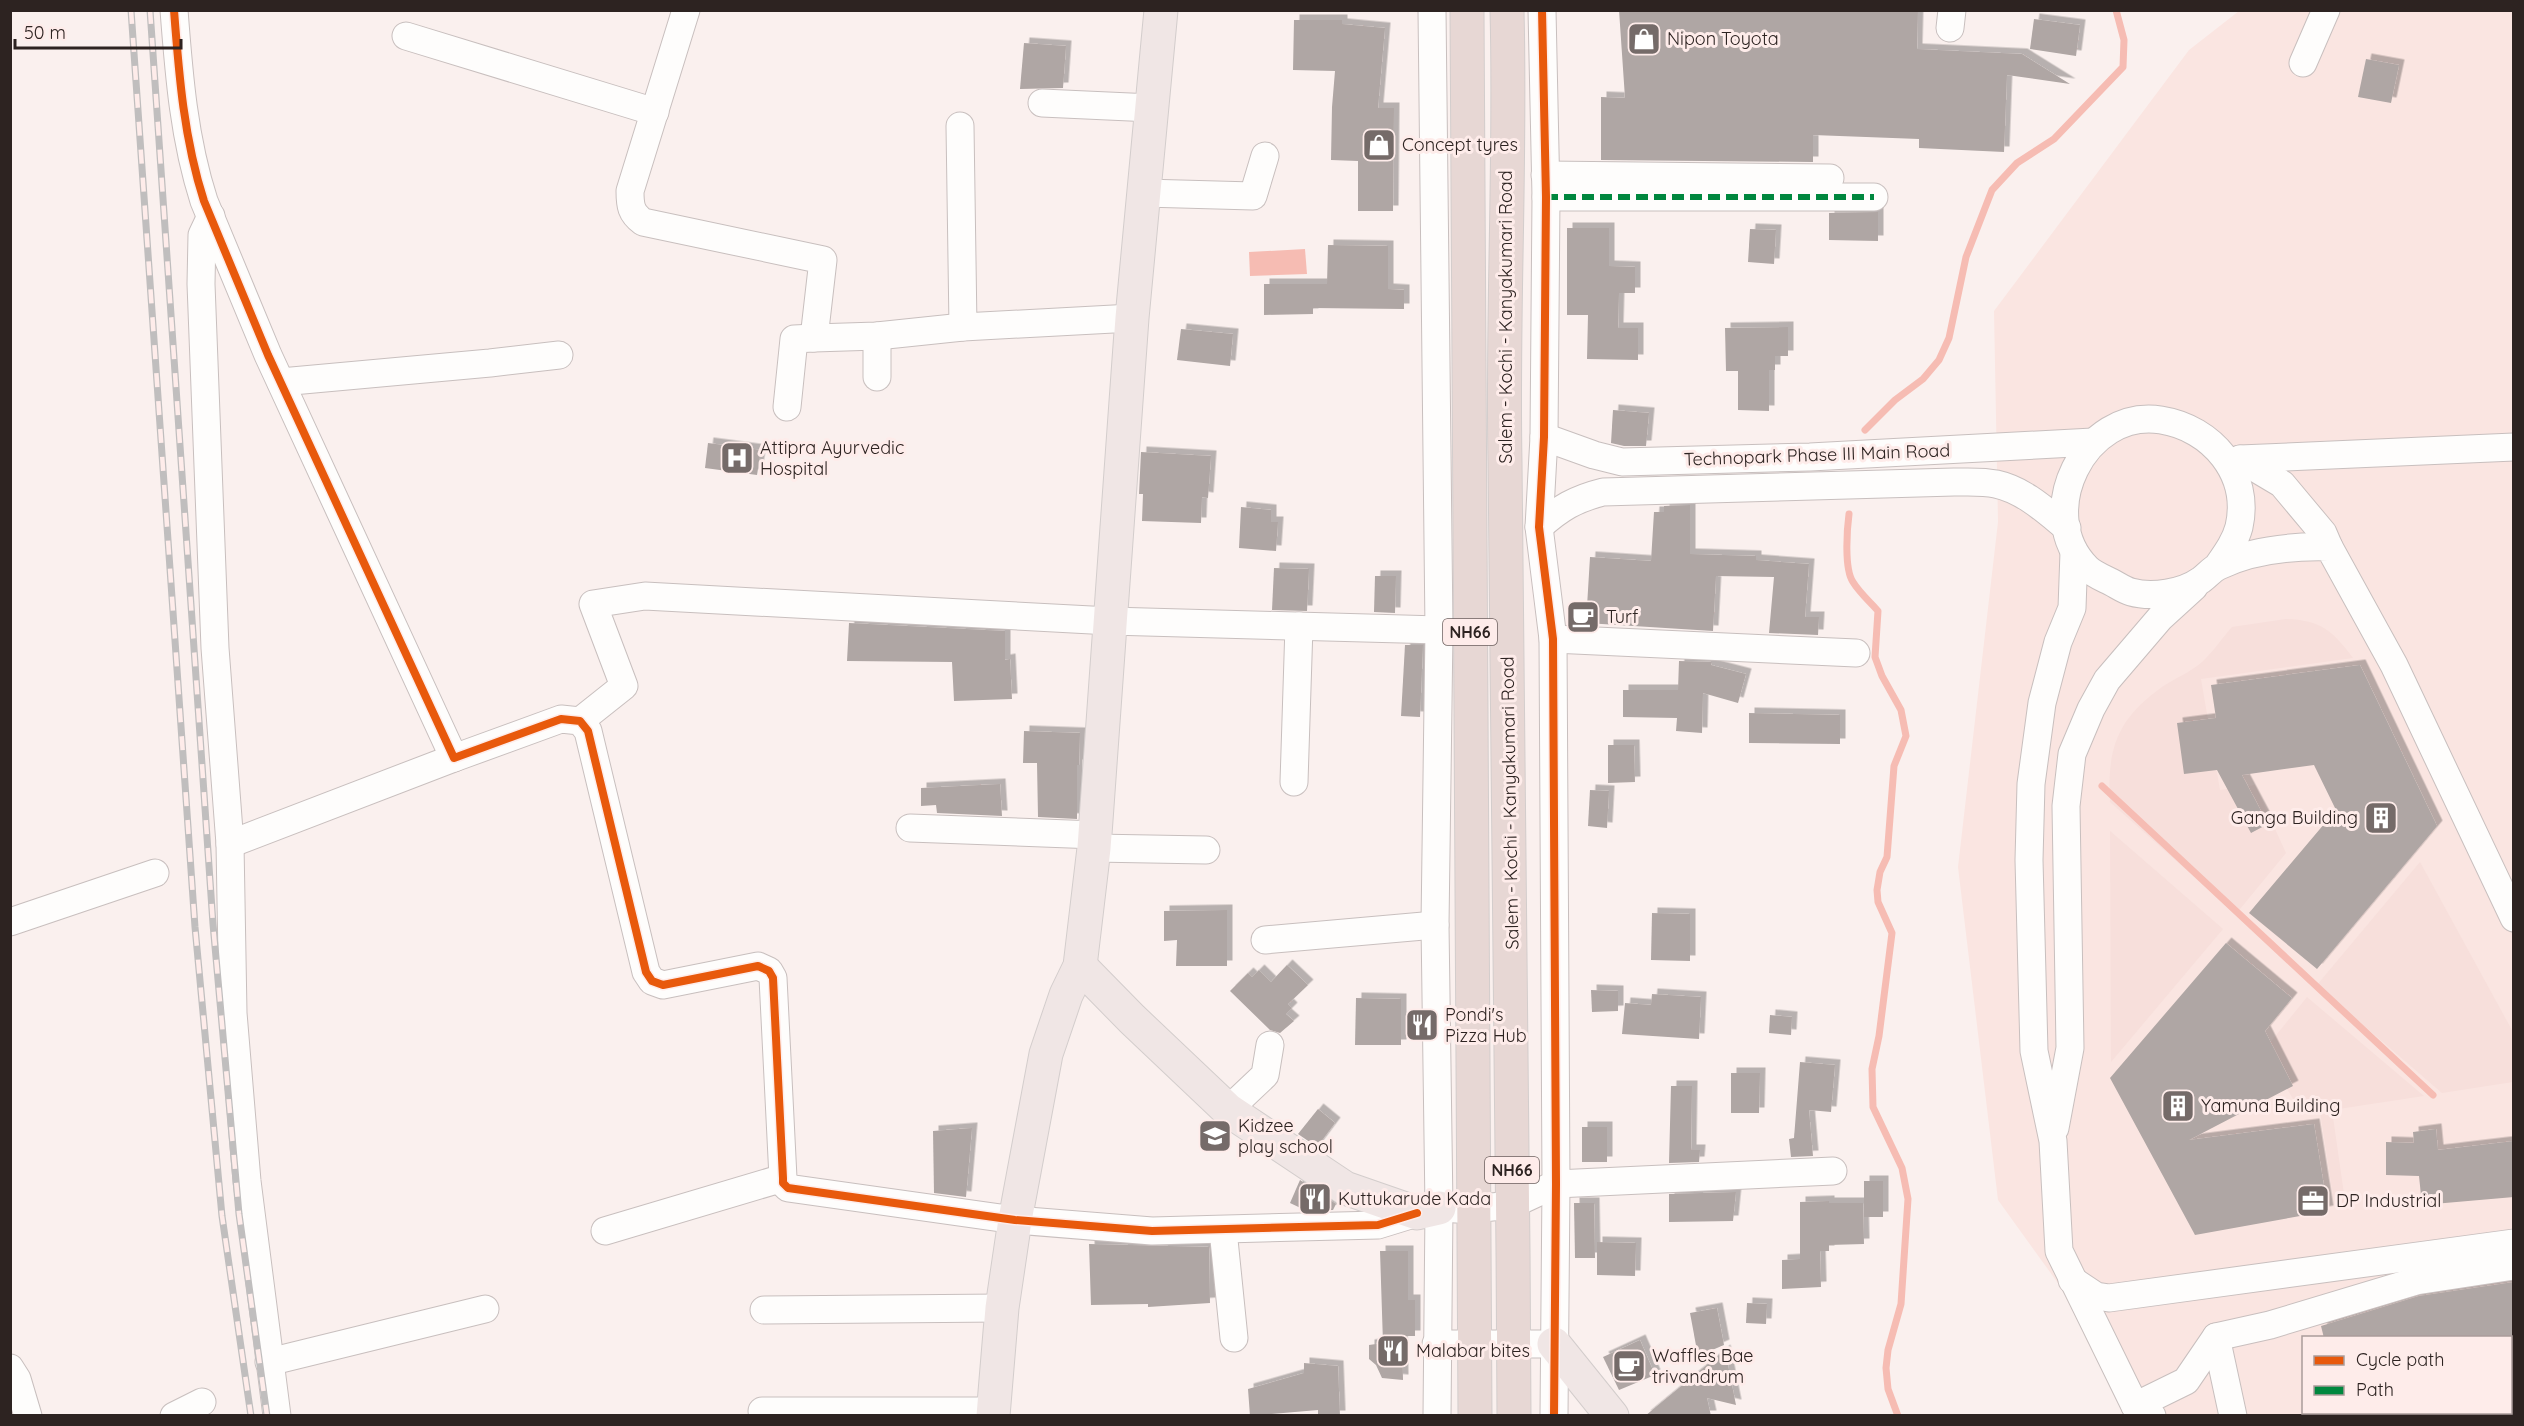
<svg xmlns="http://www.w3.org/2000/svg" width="2524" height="1426" font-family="Quicksand,sans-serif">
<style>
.built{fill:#fae5e1;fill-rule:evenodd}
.green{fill:#f7dfdb}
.water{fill:#f6bcb3}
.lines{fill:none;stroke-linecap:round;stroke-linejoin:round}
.stream{stroke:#f6bcb3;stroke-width:7}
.building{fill:#afa6a4;filter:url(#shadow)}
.minor-casing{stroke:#c8bfbe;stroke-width:29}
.major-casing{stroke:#d3cdcc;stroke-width:35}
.highway-casing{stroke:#d3cdcc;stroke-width:35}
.minor{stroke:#fefdfc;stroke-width:27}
.major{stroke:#f0e6e5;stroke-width:33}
.highway{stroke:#e7d7d4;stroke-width:33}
.rail-casing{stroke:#c0bebe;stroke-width:7}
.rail{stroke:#feecea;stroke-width:4.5;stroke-dasharray:14;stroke-linecap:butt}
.quiet{stroke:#00873e;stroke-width:6;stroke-dasharray:12 6;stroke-linecap:butt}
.cycleway-casing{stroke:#feecea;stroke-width:11}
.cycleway{stroke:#e8590c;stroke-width:8}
.labels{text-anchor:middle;stroke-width:6;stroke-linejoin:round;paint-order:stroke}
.shield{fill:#feecea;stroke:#6c5f5d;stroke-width:1.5}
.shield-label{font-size:16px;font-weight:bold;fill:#2d2321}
.poi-label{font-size:18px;fill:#2d2321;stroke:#feecea;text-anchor:start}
.street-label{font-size:18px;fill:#2d2321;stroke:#feecea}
</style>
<defs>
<filter id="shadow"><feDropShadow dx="5.5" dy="-5.5" stdDeviation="0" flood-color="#0004"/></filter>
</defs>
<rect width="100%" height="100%" fill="#faf0ee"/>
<path class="built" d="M2239 11H2513V1415H2153L1998 1200 1958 867 1998 522 1994 311 2189 50ZM2304 1338H2510V1412H2304Z"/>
<g class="green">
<path d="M2286 619C2321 620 2333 631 2353 658L2201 679 2220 790 2255 785 2286 853 2236 914 2110 802C2107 749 2117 719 2162 687 2175 678 2191 672 2202 662 2213 652 2222 638 2232 627Z"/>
<path d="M2110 831 2223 929 2111 1062Z"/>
<path d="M2420 862 2513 1032V1082L2442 1093 2317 985Z"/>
<path d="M2307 997 2424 1096 2332 1110 2346 1208 2335 1209 2320 1112 2302 1114 2264 1050Z"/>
</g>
<path class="water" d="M1305 249 1307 274 1250 276 1249 252Z"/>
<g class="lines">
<g class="stream">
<path d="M1865 430 1895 400 1923 379 1939 360 1949 338 1966 257 1992 190 2017 163 2054 139 2123 67 2124 40 2116 10"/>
<path d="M1849 514C1847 529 1844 569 1853 582 1859 592 1870 602 1878 611L1875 657 1882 676 1901 710 1906 736 1894 766 1887 857 1880 872 1877 890 1878 902 1892 933 1879 1036 1872 1069 1873 1107 1902 1168 1908 1199 1901 1304 1888 1350 1886 1368 1888 1389 1898 1416"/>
<path d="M2102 786 2433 1095"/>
</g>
</g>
<g class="building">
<path d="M1619 10H1918L1917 49 2022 54 2070 84 2007 75 2004 152 1919 148V139L1813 135V162L1601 160V97L1625 98Z"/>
<path d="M2034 19 2080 25 2076 56 2030 49Z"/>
<path d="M1294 20H1342V24L1385 28 1378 108H1394L1393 211H1358V161L1331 160 1332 107 1335 71 1293 70Z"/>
<path d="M1024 43 1066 46 1063 88 1020 89Z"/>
<path d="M2366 59 2399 65 2391 103 2358 97Z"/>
<path d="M1878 212V241L1829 240V213Z"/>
<path d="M1567 228H1609V266L1635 267V293H1619L1618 328H1638V360L1587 359 1588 315H1567Z"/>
<path d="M1750 229 1776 230 1774 264 1748 262Z"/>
<path d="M1328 245 1388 246V289L1404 290V309L1313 308V314L1264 315V284H1327Z"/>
<path d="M1788 327V356H1775V370H1769V411L1738 410V371H1726L1725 328Z"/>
<path d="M1181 329 1233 334 1230 366 1177 360Z"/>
<path d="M1613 410 1649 413 1646 446H1624L1611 443Z"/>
<path d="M708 443 761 450 757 475 705 468Z"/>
<path d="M1141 452 1211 456 1208 498 1202 497 1201 523 1142 521 1143 494H1139Z"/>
<path d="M1690 505V554L1756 556V560L1809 564 1805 617H1819L1818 635 1769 633 1774 577 1716 576 1713 631 1586 623 1590 557 1651 561 1654 512H1664V506Z"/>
<path d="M1241 507 1271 510V522H1278L1276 551 1239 548Z"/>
<path d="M1274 568 1309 569 1307 611 1272 610Z"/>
<path d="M1375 576H1396L1395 613 1374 612Z"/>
<path d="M849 623 1005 631V660L1010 659 1012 699 954 701 952 662 847 661Z"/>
<path d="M1405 645H1423L1420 717 1401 716Z"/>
<path d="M1679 661 1712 662 1711 665 1746 674 1738 703 1703 693 1702 733 1676 731 1677 718 1623 717V690H1678Z"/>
<path d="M2360 665 2437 826 2317 969 2249 913 2336 810 2314 765 2242 775 2268 824 2251 833 2217 770 2184 774 2177 723 2216 718 2211 685Z"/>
<path d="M1749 713 1840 715V744L1749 743Z"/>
<path d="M1024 731 1080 733 1079 765H1077V819L1038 817 1037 763H1023Z"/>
<path d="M1608 745H1634L1635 782 1608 783Z"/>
<path d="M1000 784 1002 816 937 813 936 805 921 806V788Z"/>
<path d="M1590 790 1609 791 1607 828 1588 826Z"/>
<path d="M1227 910V966H1176L1177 940 1164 941V911Z"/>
<path d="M1652 913 1690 914V961L1651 960Z"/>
<path d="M2226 943 2292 998 2265 1031 2293 1086 2189 1140 2314 1124 2328 1211 2195 1235 2110 1078Z"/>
<path d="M1287 965 1308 985 1288 1004 1292 1008 1286 1014 1294 1021 1280 1033 1270 1030 1230 991 1248 973 1252 977 1259 970 1271 982Z"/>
<path d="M1591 990 1618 991V1011L1592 1012Z"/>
<path d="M1652 994 1701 997 1699 1039 1622 1034 1625 1003 1651 1005Z"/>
<path d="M1356 998 1401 999V1045H1355Z"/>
<path d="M1770 1015 1792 1017 1791 1035 1769 1033Z"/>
<path d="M1800 1062 1835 1065 1831 1112 1809 1110 1813 1156 1791 1157 1789 1139 1794 1138Z"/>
<path d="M1731 1073H1760L1759 1113H1731Z"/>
<path d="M1671 1086H1692L1691 1150H1700L1699 1162 1669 1163Z"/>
<path d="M1318 1109 1335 1123 1317 1147 1298 1134Z"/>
<rect x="1582" y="1127" width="25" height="35"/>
<path d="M972 1128 966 1197 934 1193 933 1131Z"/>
<path d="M2436 1129 2438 1150 2514 1141V1197L2422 1205 2419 1176 2386 1175V1142L2414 1143 2413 1132Z"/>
<path d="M1300 1180 1336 1204 1333 1210 1307 1211 1290 1203Z"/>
<rect x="1864" y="1181" width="19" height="36"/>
<path d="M1736 1192 1733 1221 1669 1222V1194Z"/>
<path d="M1829 1201V1203H1863L1864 1244 1829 1245V1251H1820L1821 1287 1782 1289V1260L1800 1259V1202Z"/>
<path d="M1574 1203H1594L1595 1258H1575Z"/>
<path d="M1597 1242 1636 1243 1635 1276 1597 1275Z"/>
<path d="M1089 1244 1209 1247 1210 1303 1148 1307V1304L1091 1305Z"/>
<path d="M1380 1251H1408V1300H1415V1336H1402L1403 1380 1382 1378 1376 1365 1369 1359V1345L1383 1343Z"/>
<path d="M2514 1282V1338H2324L2321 1326 2419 1296Z"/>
<path d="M1747 1303 1767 1304 1766 1324 1746 1323Z"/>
<path d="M1717 1308 1724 1345 1698 1356 1690 1313Z"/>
<path d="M1640 1340 1655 1375 1619 1390 1603 1357Z"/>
<path d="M1725 1350 1736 1405 1707 1398 1711 1416H1645Z"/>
<path d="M1304 1363 1338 1366 1340 1416H1318V1410L1250 1416 1248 1389 1304 1373Z"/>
</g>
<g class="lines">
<defs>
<g id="minor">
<path d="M174 10C179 76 184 139 204 201L268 355 454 758 561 719 580 721 588 731 646 972 652 981 663 985 758 966 769 971 773 978 783 1178V1183L788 1188 1015 1220 1152 1231 1378 1225 1417 1213"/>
<path d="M686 10 630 191C630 206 631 213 643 222L823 260 814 338 877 336 963 327 1132 318"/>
<path d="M1432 10 1439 630 1435 925 1439 1208 1437 1416"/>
<path d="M1542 10 1546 197 1544 437 1539 527 1553 639 1556 1184 1554 1416"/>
<path d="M1950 28 1952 10"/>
<path d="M406 36 655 112"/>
<path d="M2303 63 2326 10"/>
<path d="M1042 103 1152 108"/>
<path d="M960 126 963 327"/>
<path d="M1545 175 1830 178"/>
<path d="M1144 193 1253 196 1265 156"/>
<path d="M1546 197H1874"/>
<path d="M211 216 202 235 201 284 215 648 230 844 233 1013 247 1181 277 1416"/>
<path d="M877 377V336"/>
<path d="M281 382 490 363 559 355"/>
<path d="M787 407 794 339 814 338"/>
<path d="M1544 437 1594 455 1622 462 1810 457 2093 442"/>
<path d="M2240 459 2514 447"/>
<path d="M2240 459 2282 484 2323 533 2329 547"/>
<path d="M1539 527C1560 508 1575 499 1603 492L1954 482C1968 482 1983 481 1996 484 2024 490 2046 511 2067 528"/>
<path d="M2074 552 2072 608 2058 642 2042 703 2031 784 2029 860 2034 1051 2053 1141 2059 1251 2135 1406 2152 1416"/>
<path d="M2217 567C2226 554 2235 542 2239 527 2251 474 2212 428 2161 420 2084 408 2033 514 2087 568 2093 574 2103 578 2111 582 2117 585 2124 590 2131 592 2152 598 2183 593 2201 580 2207 576 2212 569 2219 566 2252 550 2293 546 2329 547L2394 665 2514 918"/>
<path d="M1553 639 1856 653"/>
<path d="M580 721 624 686 593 604 645 596 1110 621 1439 630"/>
<path d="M1294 782 1299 626"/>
<path d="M910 828 1096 835"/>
<path d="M230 844 454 758"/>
<path d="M1094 848 1206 850"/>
<path d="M10 922 155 873"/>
<path d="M1265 940 1435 925"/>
<path d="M1228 1110 1265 1075 1270 1045"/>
<path d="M2055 1128 2070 1048 2066 806 2072 754 2091 709 2107 680 2160 618 2194 587"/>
<path d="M1455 1209H1473L1511 1205 1556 1184 1833 1171"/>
<path d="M1223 1230 1234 1338"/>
<path d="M605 1231 783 1178"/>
<path d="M2072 1280 2096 1296 2109 1298 2514 1243"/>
<path d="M764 1310 1002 1308"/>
<path d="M2216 1337 2233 1416"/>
<path d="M1436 1344H1554"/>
<path d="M269 1362 485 1309"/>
<path d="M10 1368 17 1379 28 1416"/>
<path d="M2135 1406 2186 1381 2216 1337 2270 1325 2416 1281 2514 1266"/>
<path d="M762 1411H993"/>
<path d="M174 1416 202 1402"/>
</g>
<g id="major">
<path d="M1080 966 1132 1019 1228 1110 1345 1188 1417 1213 1439 1208"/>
<path d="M1554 1344 1612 1416"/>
<path d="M993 1416 1002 1308 1015 1220 1046 1054 1066 995 1080 966 1094 848 1132 318 1161 10"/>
</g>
<g id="highway">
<path d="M1467 10 1475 1416"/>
<path d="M1507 10C1511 161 1502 312 1505 462 1511 780 1512 1098 1514 1416"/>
</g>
</defs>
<use href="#minor" class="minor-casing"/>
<use href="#major" class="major-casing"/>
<use href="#highway" class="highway-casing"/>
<use href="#minor" class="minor"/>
<use href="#major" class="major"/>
<use href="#highway" class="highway"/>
<defs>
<g id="rail">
<path d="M131 10 195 927 222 1216 251 1416"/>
<path d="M150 10 213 924 239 1214 267 1416"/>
</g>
</defs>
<use href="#rail" class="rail-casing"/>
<use href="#rail" class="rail"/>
<path class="quiet" d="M1546 197H1874"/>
<defs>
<g id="cycleway">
<path d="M174 10C179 76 184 139 204 201L268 355 454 758 561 719 580 721 588 731 646 972 652 981 663 985 758 966 769 971 773 978 783 1178V1183L788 1188 1015 1220 1152 1231 1378 1225 1417 1213"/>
<path d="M1542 10 1546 197 1544 437 1539 527 1553 639 1556 1184 1554 1416"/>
</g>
</defs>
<use href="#cycleway" class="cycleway-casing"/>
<use href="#cycleway" class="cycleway"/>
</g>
<defs>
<symbol id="shop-square" viewBox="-11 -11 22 22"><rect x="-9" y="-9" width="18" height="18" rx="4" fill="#756b69" stroke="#feecea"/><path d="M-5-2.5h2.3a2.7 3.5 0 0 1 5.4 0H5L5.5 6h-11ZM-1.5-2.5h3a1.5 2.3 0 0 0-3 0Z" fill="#fff"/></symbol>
<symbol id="hospital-square" viewBox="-11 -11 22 22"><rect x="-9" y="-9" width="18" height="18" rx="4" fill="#756b69" stroke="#feecea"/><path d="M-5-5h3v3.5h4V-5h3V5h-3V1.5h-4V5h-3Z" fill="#fff"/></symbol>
<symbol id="cafe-square" viewBox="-11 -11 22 22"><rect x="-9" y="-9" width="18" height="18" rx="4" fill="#756b69" stroke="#feecea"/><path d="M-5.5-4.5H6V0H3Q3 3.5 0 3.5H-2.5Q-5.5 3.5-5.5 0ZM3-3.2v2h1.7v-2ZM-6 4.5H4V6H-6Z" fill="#fff"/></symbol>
<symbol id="building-square" viewBox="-11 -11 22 22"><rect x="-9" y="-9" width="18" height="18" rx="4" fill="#756b69" stroke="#feecea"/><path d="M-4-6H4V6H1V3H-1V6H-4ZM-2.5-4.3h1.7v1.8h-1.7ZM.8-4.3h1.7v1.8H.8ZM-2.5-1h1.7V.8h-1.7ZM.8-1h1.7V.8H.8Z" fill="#fff"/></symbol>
<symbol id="restaurant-square" viewBox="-11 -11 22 22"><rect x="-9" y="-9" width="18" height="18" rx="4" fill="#756b69" stroke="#feecea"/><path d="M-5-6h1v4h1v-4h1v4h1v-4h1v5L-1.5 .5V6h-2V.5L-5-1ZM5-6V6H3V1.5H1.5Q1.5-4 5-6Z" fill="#fff"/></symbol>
<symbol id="school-square" viewBox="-11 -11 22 22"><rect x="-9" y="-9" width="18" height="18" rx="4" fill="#756b69" stroke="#feecea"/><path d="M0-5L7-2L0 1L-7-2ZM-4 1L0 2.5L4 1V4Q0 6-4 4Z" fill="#fff"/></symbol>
<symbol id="office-square" viewBox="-11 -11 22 22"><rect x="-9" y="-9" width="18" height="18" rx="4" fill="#756b69" stroke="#feecea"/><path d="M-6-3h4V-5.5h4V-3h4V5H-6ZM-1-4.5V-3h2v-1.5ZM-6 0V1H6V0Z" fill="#fff"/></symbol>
</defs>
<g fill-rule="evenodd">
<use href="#shop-square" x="1625" y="20" width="38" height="38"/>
<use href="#shop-square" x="1360" y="126" width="38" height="38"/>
<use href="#hospital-square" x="718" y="439" width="38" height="38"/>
<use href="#cafe-square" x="1564" y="598" width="38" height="38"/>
<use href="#building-square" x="2362" y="799" width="38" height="38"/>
<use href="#restaurant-square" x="1403" y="1006" width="38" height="38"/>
<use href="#building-square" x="2159" y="1087" width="38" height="38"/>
<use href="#school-square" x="1196" y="1117" width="38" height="38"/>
<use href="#restaurant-square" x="1296" y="1180" width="38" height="38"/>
<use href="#office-square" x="2294" y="1182" width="38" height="38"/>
<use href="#restaurant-square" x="1374" y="1332" width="38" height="38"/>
<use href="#cafe-square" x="1610" y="1347" width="38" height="38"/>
</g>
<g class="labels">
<g class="shield">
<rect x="1443" y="619" width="54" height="26" rx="4.5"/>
<rect x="1485" y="1157" width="54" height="26" rx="4.5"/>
</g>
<g class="shield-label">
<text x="1470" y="638">NH66</text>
<text x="1512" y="1176">NH66</text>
</g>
<g class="poi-label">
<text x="1667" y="45">Nipon Toyota</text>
<text x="1402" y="151">Concept tyres</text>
<text x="760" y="454">Attipra Ayurvedic<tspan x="760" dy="21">Hospital</tspan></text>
<text x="1606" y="623">Turf</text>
<text x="2358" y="824" text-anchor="end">Ganga Building</text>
<text x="1445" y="1021">Pondi's<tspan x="1445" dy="21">Pizza Hub</tspan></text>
<text x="2201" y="1112">Yamuna Building</text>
<text x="1238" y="1132">Kidzee<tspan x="1238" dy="21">play school</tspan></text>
<text x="1338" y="1205">Kuttukarude Kada</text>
<text x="2336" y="1207">DP Industrial</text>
<text x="1416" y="1357">Malabar bites</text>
<text x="1652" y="1362">Waffles Bae<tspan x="1652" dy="21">trivandrum</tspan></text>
</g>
<g class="street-label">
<text transform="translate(1506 317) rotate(-90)" y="6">Salem - Kochi - Kanyakumari Road</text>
<text transform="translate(1817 455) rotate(-2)" y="6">Technopark Phase III Main Road</text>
<text transform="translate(1510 803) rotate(-91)" y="6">Salem - Kochi - Kanyakumari Road</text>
</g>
</g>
<rect width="2524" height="1426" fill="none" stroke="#2d2321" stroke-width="24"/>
<rect x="2302" y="1336" width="210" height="78" fill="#feecea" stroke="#aa9c9a" stroke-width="1.5"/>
<rect x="2314" y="1356" width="30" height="9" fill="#e8590c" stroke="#aa9c9a" stroke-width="1.5"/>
<text x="2356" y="1366" font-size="18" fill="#2d2321">Cycle path</text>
<rect x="2314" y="1386" width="30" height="9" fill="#00873e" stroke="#aa9c9a" stroke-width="1.5"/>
<text x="2356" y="1396" font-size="18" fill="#2d2321">Path</text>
<path d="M15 39v9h166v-9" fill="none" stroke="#2d2321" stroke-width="3"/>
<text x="24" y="39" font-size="18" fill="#2d2321" stroke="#feecea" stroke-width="4.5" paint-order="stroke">50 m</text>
</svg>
